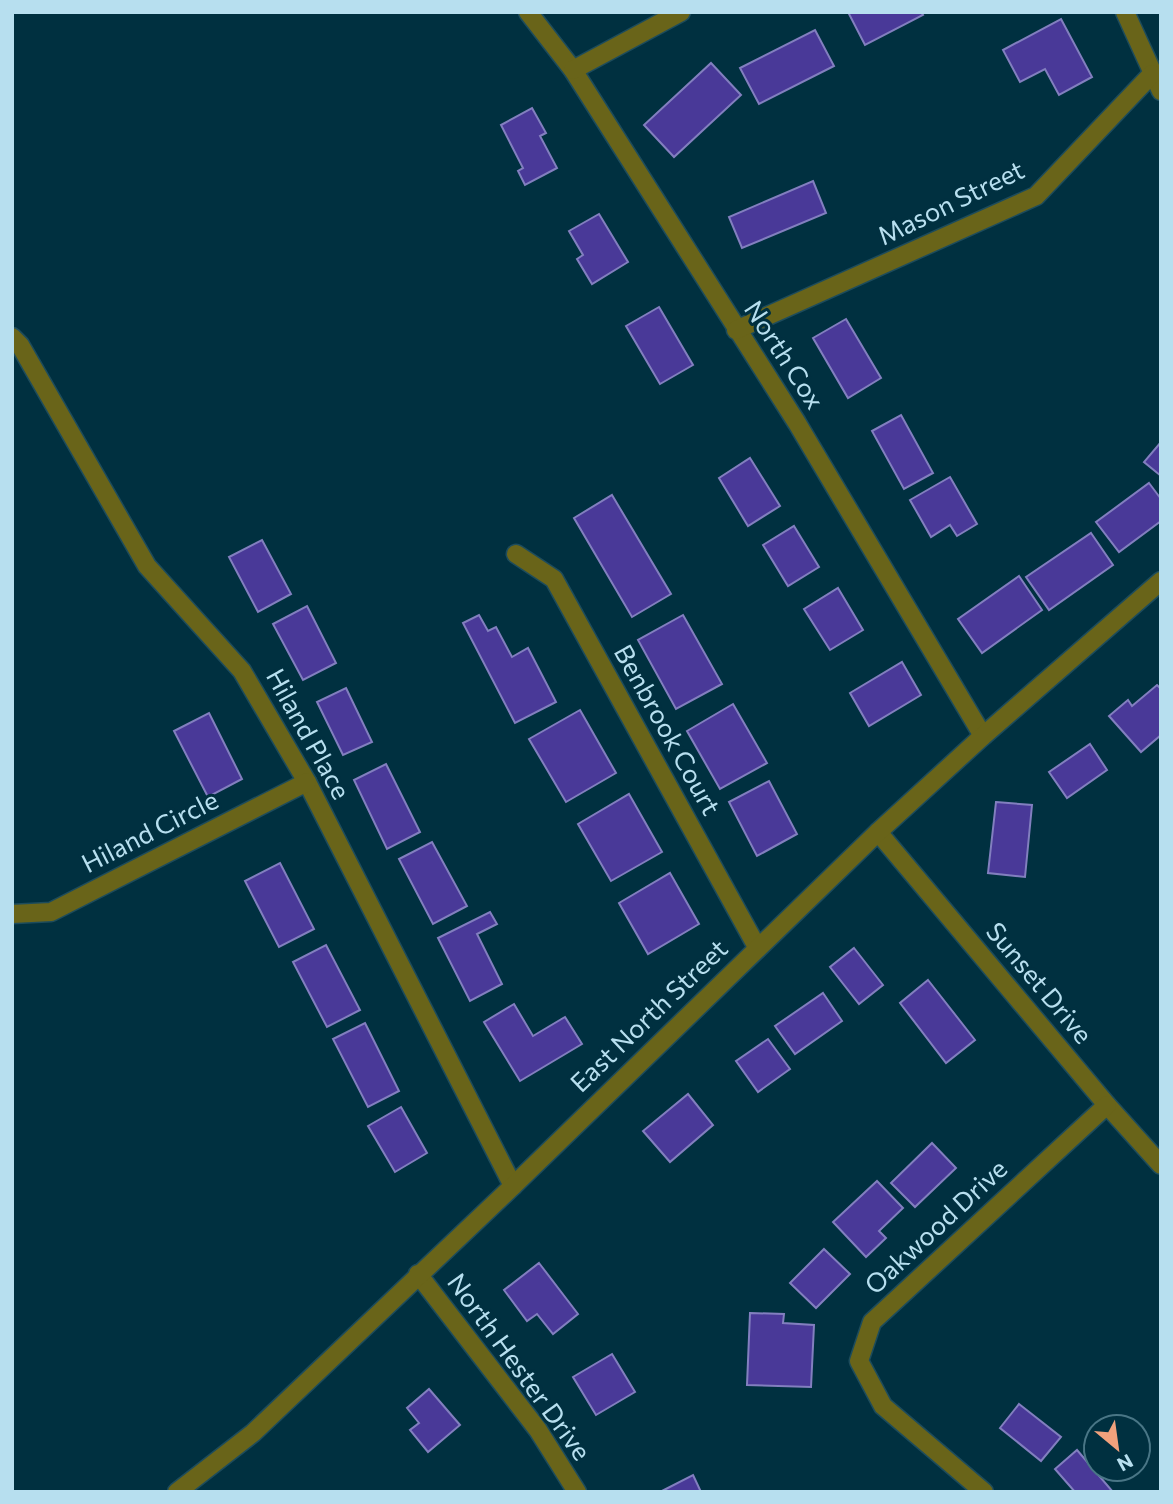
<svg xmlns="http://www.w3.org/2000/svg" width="1173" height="1504" font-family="Commissioner,sans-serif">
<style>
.building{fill:#493998;stroke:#827fbf;stroke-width:2}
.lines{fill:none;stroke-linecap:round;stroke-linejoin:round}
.minor-casing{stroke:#1d4c5c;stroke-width:21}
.minor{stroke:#696419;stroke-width:18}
.labels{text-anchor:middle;stroke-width:6;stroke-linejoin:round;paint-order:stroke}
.street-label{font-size:26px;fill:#b7dfef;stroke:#003040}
</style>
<rect width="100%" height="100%" fill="#003040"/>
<g class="building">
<path d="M848 12H921L923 15 865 45Z"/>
<path d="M1061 19 1092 77 1059 95 1045 69 1020 82 1003 50Z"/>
<path d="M815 30 834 66 759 104 740 68Z"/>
<path d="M711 63 741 95 674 157 644 125Z"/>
<path d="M532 108 546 133 540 136 557 168 525 185 518 171 523 168 501 125Z"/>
<path d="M813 181 826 213 742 248 729 217Z"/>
<path d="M599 214 628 262 592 284 577 259 583 255 569 231Z"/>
<path d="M659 307 693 365 660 384 626 326Z"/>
<path d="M846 319 881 378 848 398 813 338Z"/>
<path d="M901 415 933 473 904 489 872 431Z"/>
<path d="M1161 442V476L1144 462Z"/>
<path d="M750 458 780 506 748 526 719 478Z"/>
<path d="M950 477 977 524 957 536 950 525 931 537 910 500Z"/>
<path d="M1149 483 1161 499V521L1119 552 1096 522Z"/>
<path d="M612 495 671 594 632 617 574 518Z"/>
<path d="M794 526 819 567 788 586 763 545Z"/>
<path d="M1091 533 1113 565 1049 610 1026 577Z"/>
<path d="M262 540 291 594 258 612 229 557Z"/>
<path d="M1019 576 1042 610 982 653 958 619Z"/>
<path d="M838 588 863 630 830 650 804 609Z"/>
<path d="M307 606 336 663 303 680 273 624Z"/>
<path d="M479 615 488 631 496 627 512 657 528 648 556 702 515 723 463 623Z"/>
<path d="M683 615 722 684 676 709 638 640Z"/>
<path d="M902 662 921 695 869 726 850 693Z"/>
<path d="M1157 685 1161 689V735L1141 752 1109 716 1128 700 1132 706Z"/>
<path d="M346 688 372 742 343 755 317 702Z"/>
<path d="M733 704 767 763 720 789 687 731Z"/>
<path d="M580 710 616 773 566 802 529 739Z"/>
<path d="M209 713 242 779 208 797 174 731Z"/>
<path d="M1090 744 1107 770 1067 798 1049 772Z"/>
<path d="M386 764 420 832 387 849 354 780Z"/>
<path d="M769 781 797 834 757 856 729 802Z"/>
<path d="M629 794 662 852 611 881 578 824Z"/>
<path d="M996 802 1032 805 1025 877 988 873Z"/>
<path d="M432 842 467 906 433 924 399 859Z"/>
<path d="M280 863 314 929 279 947 245 881Z"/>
<path d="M670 873 699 924 648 954 619 903Z"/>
<path d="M490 912 497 924 477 934 502 984 470 1001 438 938Z"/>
<path d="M326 945 360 1010 327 1027 293 962Z"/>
<path d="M854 948 883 985 859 1004 830 967Z"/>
<path d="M928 980 975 1040 946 1063 900 1003Z"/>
<path d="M823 993 842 1021 795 1054 775 1026Z"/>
<path d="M514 1004 533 1036 565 1017 582 1044 520 1081 484 1022Z"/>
<path d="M365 1023 399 1091 368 1107 333 1039Z"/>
<path d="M768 1039 790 1069 758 1092 736 1061Z"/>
<path d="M688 1094 713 1125 670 1162 643 1131Z"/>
<path d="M401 1107 427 1153 395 1172 368 1126Z"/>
<path d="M932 1143 956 1168 915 1207 891 1183Z"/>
<path d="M877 1181 903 1208 879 1231 886 1238 866 1257 833 1222Z"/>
<path d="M824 1249 850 1274 816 1308 790 1283Z"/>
<path d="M539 1263 578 1314 553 1334 537 1314 527 1321 504 1290Z"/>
<path d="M750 1313 784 1314 783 1323 814 1325 811 1387 747 1385Z"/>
<path d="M612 1354 635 1392 596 1415 573 1377Z"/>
<path d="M429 1389 460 1425 428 1452 410 1430 419 1423 407 1408Z"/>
<path d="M1019 1404 1061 1437 1041 1461 1000 1428Z"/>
<path d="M1077 1450 1113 1492H1075L1055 1469Z"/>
<path d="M693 1475 701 1492H660Z"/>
</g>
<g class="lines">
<defs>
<g id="minor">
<path d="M528 12 573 70 797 423 983 736"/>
<path d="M1125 12 1161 91"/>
<path d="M573 70 681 12"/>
<path d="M736 330 1036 196 1152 74"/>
<path d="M12 337 20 345 147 566 242 671 307 782 513 1186"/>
<path d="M516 554 554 579 757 947"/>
<path d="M878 832 1107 1105 1161 1165"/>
<path d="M12 914 51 912 307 782"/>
<path d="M418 1274 538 1430 577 1492"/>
<path d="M177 1492 253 1433 513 1186 878 832 983 736 1161 581"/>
<path d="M984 1492 883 1406 859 1361 872 1322 1107 1105"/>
</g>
</defs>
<use href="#minor" class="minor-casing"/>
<use href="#minor" class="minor"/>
</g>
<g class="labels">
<g class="street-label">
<text transform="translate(951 203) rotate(-26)" y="9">Mason Street</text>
<text transform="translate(784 355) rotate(57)" y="9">North Cox</text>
<text transform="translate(667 730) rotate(61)" y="9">Benbrook Court</text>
<text transform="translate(308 734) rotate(61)" y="9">Hiland Place</text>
<text transform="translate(150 832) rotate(-27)" y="9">Hiland Circle</text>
<text transform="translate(1039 983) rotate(50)" y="9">Sunset Drive</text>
<text transform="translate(649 1016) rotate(-44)" y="9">East North Street</text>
<text transform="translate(936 1227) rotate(-43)" y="9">Oakwood Drive</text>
<text transform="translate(519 1367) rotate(54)" y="9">North Hester Drive</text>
</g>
</g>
<rect width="1173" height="1504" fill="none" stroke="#b7dfef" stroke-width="28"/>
<g transform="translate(1117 1448) rotate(151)"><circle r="33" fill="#003040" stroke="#497686" stroke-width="2"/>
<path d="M0-5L12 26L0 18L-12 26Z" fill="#f1a17c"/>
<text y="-10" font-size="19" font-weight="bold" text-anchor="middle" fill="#b7dfef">N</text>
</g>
</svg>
